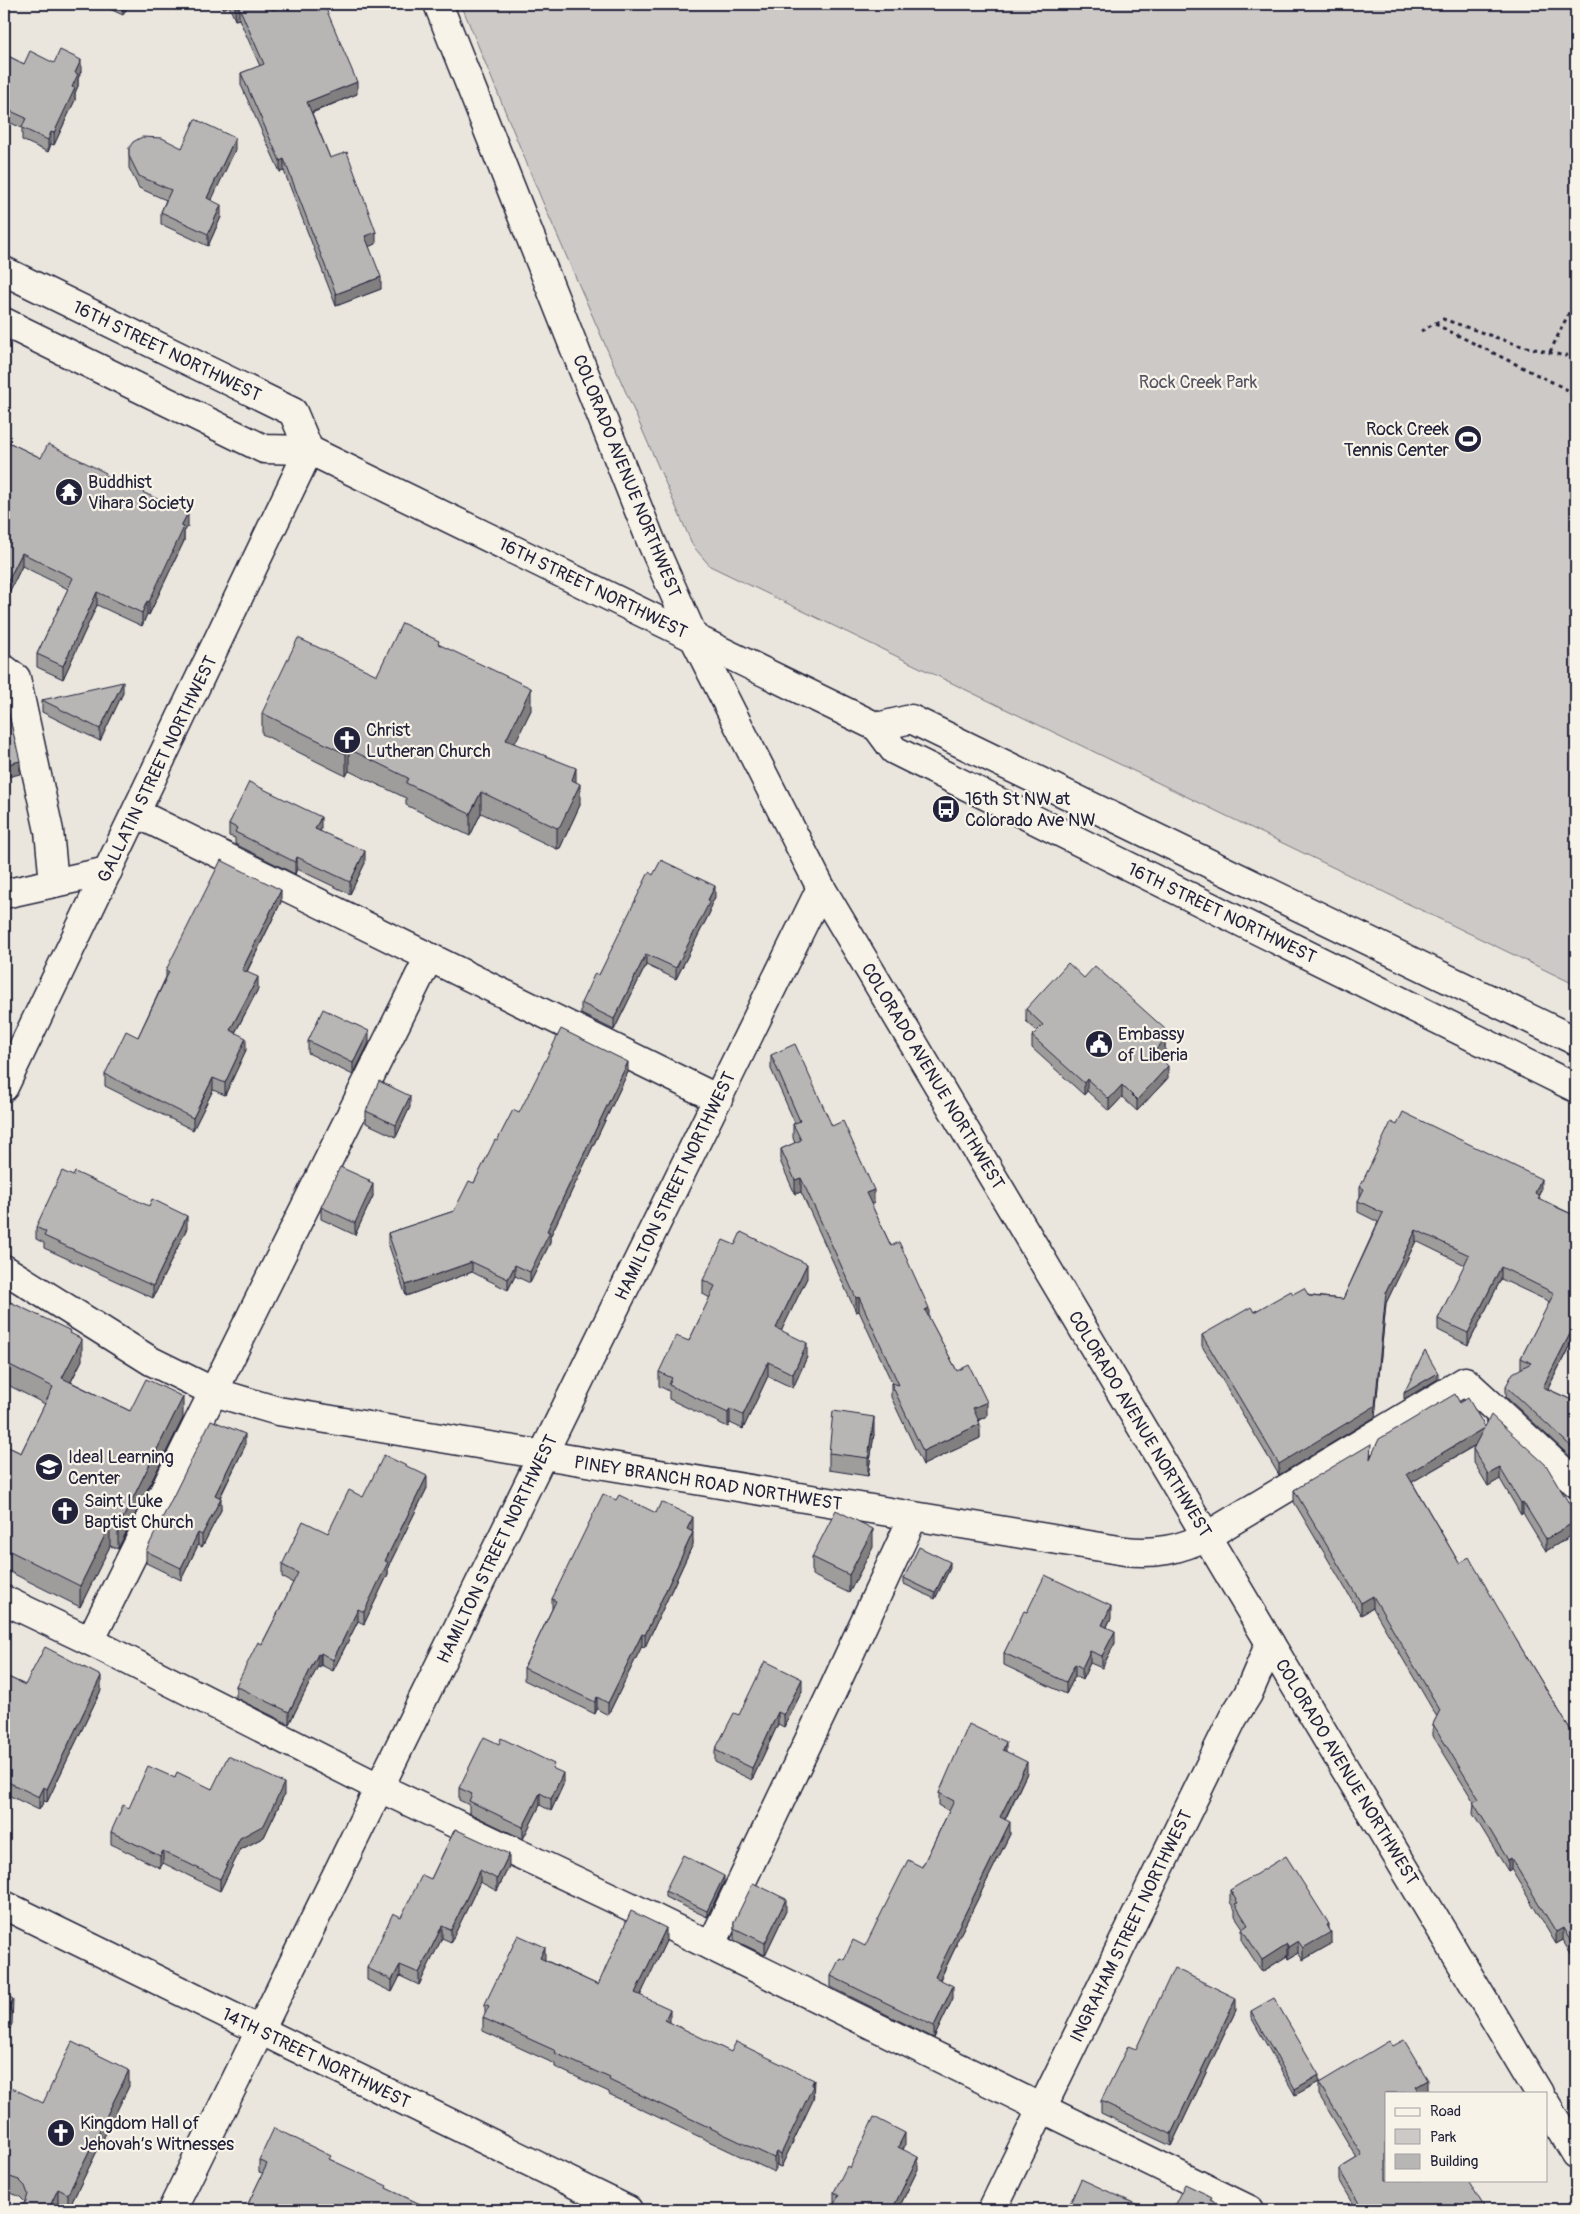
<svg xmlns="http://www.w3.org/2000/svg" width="1580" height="2214" font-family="Pangolin,sans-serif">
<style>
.green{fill:#cdc9c6;stroke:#787680}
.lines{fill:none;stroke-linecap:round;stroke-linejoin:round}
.minor-casing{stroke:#22223b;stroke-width:31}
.major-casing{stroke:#22223b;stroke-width:31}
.path{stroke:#22223b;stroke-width:3;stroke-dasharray:4 4;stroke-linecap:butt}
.minor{stroke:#f7f3e8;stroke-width:28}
.major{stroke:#f7f3e8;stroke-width:28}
.wall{fill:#9e9d9c;stroke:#22223b}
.shaded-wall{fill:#817f7f;stroke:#22223b}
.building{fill:#b8b6b5;stroke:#22223b}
.labels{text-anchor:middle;stroke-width:4.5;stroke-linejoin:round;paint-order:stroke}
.street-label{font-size:18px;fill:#22223b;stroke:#f7f3e8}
.park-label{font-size:18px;fill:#555465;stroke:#f7f3e8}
.poi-label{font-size:18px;fill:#22223b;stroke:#f7f3e8;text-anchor:start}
</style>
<rect width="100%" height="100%" fill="#eae6de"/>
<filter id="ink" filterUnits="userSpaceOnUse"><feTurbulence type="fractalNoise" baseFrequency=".02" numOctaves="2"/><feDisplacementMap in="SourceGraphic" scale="10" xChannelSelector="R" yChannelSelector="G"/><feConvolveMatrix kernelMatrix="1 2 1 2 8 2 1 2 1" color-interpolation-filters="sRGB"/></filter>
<g filter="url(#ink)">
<path class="green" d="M461 4H1576V985L710 566 693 546 541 198Z"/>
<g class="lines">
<defs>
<g id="minor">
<path d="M438 4 651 541 694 638 821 888 1302 1697 1539 2093"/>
<path d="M4 669 16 678 49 831 54 883"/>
<path d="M136 813 718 1099"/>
<path d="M4 894 108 871"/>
<path d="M4 1087 309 450"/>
<path d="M4 1269 151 1361 214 1392 278 1411 1125 1551C1156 1554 1179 1550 1207 1536L1465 1381 1576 1483"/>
<path d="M4 1600 90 1641 429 957"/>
<path d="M90 1641 380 1788 627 1905 1250 2210"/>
<path d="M4 1905 628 2210"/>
<path d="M711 1946 832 1692 913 1517"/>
<path d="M1546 2104 1576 2154"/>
<path d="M172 2210 821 888"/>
<path d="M992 2210 1233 1718 1248 1694 1270 1643"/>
</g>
<g id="major">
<path d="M4 271 293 412 309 450"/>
<path d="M4 322 264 449 309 450 877 727 894 750 1576 1088"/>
<path d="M877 727 911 719 1576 1041"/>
</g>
</defs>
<use href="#minor" class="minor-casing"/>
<use href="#major" class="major-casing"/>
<g class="path">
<path d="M1435 324 1576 394"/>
<path d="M1421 331 1443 319 1518 345 1565 356 1576 351"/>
<path d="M1550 352 1576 298"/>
</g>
<use href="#minor" class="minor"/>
<use href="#major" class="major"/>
</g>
<g class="wall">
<path d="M99 4H129L123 15Z"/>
<path d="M221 4H270L273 10 357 94 312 113 330 158 376 244 369 246 381 289 336 306 284 171 280 172 241 85V73L260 66 239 19 235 20 229 6 223 9Z"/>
<path d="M4 54 24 64 54 63 81 71 78 79V86L75 93V100L54 145 51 144 48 152 22 140V128L4 120Z"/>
<path d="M129 148H182L235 150 211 200 221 217 208 246 161 224V212L166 200 139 188 129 168Z"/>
<path d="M4 440 41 458 106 475 188 526 184 532V541L149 615 147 614 142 626 97 605 63 679 37 667V654L68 589 22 566 4 603Z"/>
<path d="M439 645 531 710 514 744 576 782 580 805 560 848 557 849 481 813 470 836 406 805V798L349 771 346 776 262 734V713L377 675Z"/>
<path d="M123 693 100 741 42 712V700Z"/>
<path d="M229 824 321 829 320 831 365 863 350 894 297 869 295 874 235 844V838L229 836Z"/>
<path d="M653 875 715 897 710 907V912L676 979 646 965 614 1030 581 1014V1003L599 975Z"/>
<path d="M281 902 247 972 258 989 235 1033 246 1050 225 1095 213 1090 193 1130 105 1086V1074L138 1037 166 977V970Z"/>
<path d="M1084 978 1165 1039V1051L1160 1058 1168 1078 1137 1111 1122 1097 1109 1111 1087 1091 1084 1095 1032 1048V1036L1037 1031 1026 1021V1009Z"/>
<path d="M308 1041 369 1043 353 1075 308 1053Z"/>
<path d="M771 1055 832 1126 874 1203 871 1204 891 1246 957 1371 987 1416 979 1420 980 1438 923 1465 891 1397V1383H892L859 1311 856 1312 801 1192 795 1194 781 1163V1149L795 1143 793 1138V1124L795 1123 771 1069Z"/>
<path d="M628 1072 550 1237V1243L530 1283 515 1276 508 1290 472 1272 406 1296 388 1243V1233L454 1211 474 1183 497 1141 519 1113Z"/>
<path d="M410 1107 396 1137 366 1123V1111Z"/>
<path d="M369 1182 373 1196 355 1235 321 1219V1207Z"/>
<path d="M1360 1187 1541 1190 1539 1195 1540 1199 1576 1216V1333L1548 1389 1576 1402V1462L1506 1397V1386L1521 1369V1358L1550 1302 1501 1279 1468 1345 1438 1330V1319L1465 1265 1416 1241 1386 1303 1375 1417 1279 1475 1202 1346V1335L1293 1294 1343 1299 1378 1222 1358 1212V1201L1360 1197Z"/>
<path d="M36 1227 187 1228 153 1298 44 1248V1243L36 1239Z"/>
<path d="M807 1278 781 1331 807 1357 793 1388 768 1376 743 1429 730 1423 728 1427 669 1399V1391L659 1386V1372L689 1341 710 1298 703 1294V1280Z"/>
<path d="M4 1299 71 1333 82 1360 71 1382 130 1411 183 1418 118 1549 110 1546 80 1607 4 1569V1445L21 1453 45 1404 4 1383Z"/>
<path d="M1460 1403 1576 1515V1533L1546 1551 1523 1513 1521 1515 1500 1479 1488 1486 1473 1461V1449L1476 1445 1412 1482 1459 1563 1517 1641 1576 1739V1781L1575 1782 1576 1783V1962L1563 1940 1556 1944 1511 1869 1508 1871 1473 1814 1474 1802 1433 1736V1724L1437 1717 1373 1608 1361 1615 1294 1502V1490L1371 1456Z"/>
<path d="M874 1434 868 1476 829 1470V1453Z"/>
<path d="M245 1446 220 1498 221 1510 202 1547 198 1545 181 1580 146 1563V1551Z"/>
<path d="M427 1488 388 1567V1574L364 1624 358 1621 333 1671 321 1665 320 1667 318 1666 289 1724 236 1698V1686L262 1644 293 1583 282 1577V1565L328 1533 363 1497Z"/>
<path d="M616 1500 656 1513 693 1529 692 1532 693 1544 645 1647 642 1646 608 1715 597 1709 595 1714 524 1680V1668L552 1609V1599Z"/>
<path d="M873 1547 849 1593 812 1575V1557Z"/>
<path d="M950 1568 935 1599 904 1584V1578Z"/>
<path d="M1027 1612 1111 1618 1107 1627 1115 1643 1102 1668 1090 1663 1082 1680 1075 1676 1066 1694 1004 1665V1653Z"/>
<path d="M4 1675 25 1685 101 1690 47 1802 44 1801 39 1810 4 1793Z"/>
<path d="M802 1691 784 1727 778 1724 752 1780 715 1762V1750L739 1715Z"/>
<path d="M499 1744 554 1769 563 1785 551 1811 540 1805 523 1839 469 1813V1805L459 1800V1788Z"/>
<path d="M1006 1752 1027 1773 1005 1820 1010 1834 956 1943V1946L940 1980 953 1998 934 2038 831 1987V1976L844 1960 865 1946 922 1867 949 1811 939 1805V1793Z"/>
<path d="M175 1778 212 1789 284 1795 264 1837 240 1850 220 1891 163 1863 160 1868 111 1844V1832L129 1808Z"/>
<path d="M455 1829 509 1866 497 1891 480 1882 451 1942 442 1938 419 1985 400 1976 392 1992 367 1980V1968L401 1917 431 1879Z"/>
<path d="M724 1882 707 1917 665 1897V1891Z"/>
<path d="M1230 1890 1329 1928 1331 1944 1303 1960 1298 1953 1288 1959 1287 1956 1262 1972 1242 1941V1929L1243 1928 1235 1916V1910L1230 1902Z"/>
<path d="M786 1911 765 1955 734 1940V1922Z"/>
<path d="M666 1941 640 1996 670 2023 814 2094 813 2100 781 2167 777 2166 774 2172 609 2094V2092L555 2067V2064L483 2031V2018L485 2013V2004L545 1960 598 1985Z"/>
<path d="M1236 2010 1171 2146 1101 2113V2101Z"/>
<path d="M1251 2011 1319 2082 1295 2095 1251 2017Z"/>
<path d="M1393 2046 1428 2092 1426 2093H1386L1486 2210H1356L1339 2181V2169L1357 2158 1319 2095V2083Z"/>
<path d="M129 2086 68 2210 58 2205 56 2210H4H12L21 2207 25 2202 19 2196 4 2191V2105L43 2103Z"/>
<path d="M905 2145 903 2150 918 2169 898 2210H833V2206L834 2204V2192L850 2168Z"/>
<path d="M259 2160H331L387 2189 433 2210H248V2204L263 2173 259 2172Z"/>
</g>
<g class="shaded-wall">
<path d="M123 4H129L123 15Z"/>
<path d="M223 4H229V6L223 9Z"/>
<path d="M239 7V19L235 20V8Z"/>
<path d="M81 60V71L78 79V86L75 93V100L54 145V133L72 87 75 73Z"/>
<path d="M357 82V94L307 114V102Z"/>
<path d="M51 132V144L48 152V140Z"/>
<path d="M235 138V150L207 210V198Z"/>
<path d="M284 159V171L280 172V161Z"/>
<path d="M221 205V217L208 246V234Z"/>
<path d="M376 232V244L365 248V236Z"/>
<path d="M381 277V289L336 306V294Z"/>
<path d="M188 513V526L184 532V541L149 615V602L181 526Z"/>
<path d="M22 553V566L4 603V589Z"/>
<path d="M97 592V605L63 679V666Z"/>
<path d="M147 601V614L142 626V613Z"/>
<path d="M123 682V693L100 741V729Z"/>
<path d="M531 688V710L506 762V740Z"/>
<path d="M349 749V771L346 776V754Z"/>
<path d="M20 761V774L4 778V765Z"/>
<path d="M576 768V790L572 780Z"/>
<path d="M580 784V805L560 848 557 849V828Z"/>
<path d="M481 792V813L470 836V814Z"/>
<path d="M321 817V829L315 841V829Z"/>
<path d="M365 851V863L350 894V882Z"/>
<path d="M297 857V869L295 874V862Z"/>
<path d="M715 886V897L710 907V912L676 979V968Z"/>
<path d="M281 890V902L242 981V970Z"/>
<path d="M646 954V965L614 1030V1019Z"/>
<path d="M258 977V989L230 1042V1030Z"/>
<path d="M1165 1029V1051L1154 1064V1052L1160 1035Z"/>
<path d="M369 1031V1043L353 1075V1063Z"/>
<path d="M246 1038V1050L225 1095V1083Z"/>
<path d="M628 1062V1072L550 1237V1243L530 1283V1272L547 1231Z"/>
<path d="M1168 1066V1078L1137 1111V1100Z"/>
<path d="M213 1078V1090L193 1130V1118Z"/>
<path d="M1087 1079V1091L1084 1095V1083Z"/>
<path d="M1122 1085V1097L1109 1111V1099Z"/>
<path d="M410 1096V1107L396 1137V1125Z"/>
<path d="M801 1178V1192L795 1194V1180Z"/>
<path d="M1541 1179V1190L1535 1204V1193Z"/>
<path d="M369 1180V1192L373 1184V1196L355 1235V1223Z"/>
<path d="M874 1190V1203L866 1207V1193Z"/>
<path d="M187 1216V1228L153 1298V1286Z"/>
<path d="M1416 1230V1241L1386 1303 1375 1417 1279 1475V1464L1386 1292Z"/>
<path d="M472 1262V1272L406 1296V1285Z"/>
<path d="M807 1264V1278L776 1342V1328Z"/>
<path d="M515 1265V1276L508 1290V1279Z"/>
<path d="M1501 1267V1279L1468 1345V1333Z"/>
<path d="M859 1297V1311L856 1312V1298Z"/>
<path d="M929 1308V1322L925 1310Z"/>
<path d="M1576 1322V1333L1543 1398V1387Z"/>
<path d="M82 1339V1360L62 1399V1378Z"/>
<path d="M807 1343V1357L793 1388V1374Z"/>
<path d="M768 1362V1376L743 1429V1415Z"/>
<path d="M1438 1373V1379L1404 1399V1393Z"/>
<path d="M183 1397V1418L118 1549V1528Z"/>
<path d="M987 1402V1416L973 1422V1408Z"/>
<path d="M730 1409V1423L728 1427V1413Z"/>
<path d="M874 1417V1434L868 1476V1458Z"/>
<path d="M980 1424V1438L923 1465V1451Z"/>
<path d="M1484 1428V1440L1407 1485V1474Z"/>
<path d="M245 1434V1446L215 1507V1495Z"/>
<path d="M1500 1468V1479L1488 1486V1474Z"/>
<path d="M427 1476V1488L388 1567V1574L364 1624V1612L385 1561Z"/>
<path d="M221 1498V1510L202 1547V1535Z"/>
<path d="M1523 1502V1513L1521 1515V1503Z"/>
<path d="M693 1517V1529L687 1541V1529Z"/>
<path d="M1576 1521V1533L1546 1551V1539Z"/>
<path d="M110 1525V1546L80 1607V1586Z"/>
<path d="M873 1529V1547L849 1593V1575Z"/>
<path d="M693 1532V1544L645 1647V1635Z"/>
<path d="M198 1533V1545L181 1580V1568Z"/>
<path d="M950 1562V1568L935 1599V1593Z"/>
<path d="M1373 1596V1608L1361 1615V1603Z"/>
<path d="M1111 1606V1618L1102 1637V1625Z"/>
<path d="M358 1609V1621L333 1671V1660Z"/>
<path d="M1115 1631V1643L1102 1668V1656Z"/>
<path d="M642 1634V1646L608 1715V1703Z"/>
<path d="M1090 1651V1663L1082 1680V1668Z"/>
<path d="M321 1653V1665L320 1667V1655Z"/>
<path d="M318 1654V1666L289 1724V1712Z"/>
<path d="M1075 1664V1676L1066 1694V1682Z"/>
<path d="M101 1676V1690L47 1802V1789Z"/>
<path d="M802 1679V1691L784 1727V1715Z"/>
<path d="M597 1697V1709L595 1714V1702Z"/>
<path d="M778 1712V1724L752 1780V1768Z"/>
<path d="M1006 1742V1754L1003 1750Z"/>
<path d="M1027 1762V1773L1000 1829V1817Z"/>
<path d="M1576 1770V1781L1571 1785V1773Z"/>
<path d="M563 1773V1785L551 1811V1799Z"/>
<path d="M284 1783V1795L264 1837 240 1850 220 1891V1879L240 1838Z"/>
<path d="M44 1787V1801L39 1810V1797Z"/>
<path d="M540 1793V1805L523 1839V1827Z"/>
<path d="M1010 1822V1834L956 1943V1946L935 1989V1977L955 1934Z"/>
<path d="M163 1851V1863L160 1868V1856Z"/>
<path d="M509 1854V1866L497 1891V1879Z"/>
<path d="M1511 1858V1869L1508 1871V1860Z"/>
<path d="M480 1870V1882L451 1942V1930Z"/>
<path d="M724 1876V1882L707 1917V1911Z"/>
<path d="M786 1899V1911L765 1955V1943Z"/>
<path d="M1329 1924V1933L1331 1932V1944L1303 1960V1948L1327 1925Z"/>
<path d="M442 1926V1938L419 1985V1973Z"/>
<path d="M666 1928V1941L635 2007V1993Z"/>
<path d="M1563 1928V1940L1556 1944V1932Z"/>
<path d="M1298 1941V1953L1288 1959V1947Z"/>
<path d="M1287 1944V1956L1262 1972V1960Z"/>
<path d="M545 1947V1961L540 1958Z"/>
<path d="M400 1965V1976L392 1992V1980Z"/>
<path d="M953 1986V1998L934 2038V2026Z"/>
<path d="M1236 1998V2010L1171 2146V2134Z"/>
<path d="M13 1999 12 2024 4 2041V2027L8 2009Z"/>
<path d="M670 2009V2023L665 2020Z"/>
<path d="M129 2070V2086L68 2210V2194Z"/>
<path d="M1319 2075V2082L1295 2095V2089Z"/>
<path d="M814 2080 813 2100 781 2167V2154Z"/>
<path d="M1428 2080V2092L1426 2093H1416V2087Z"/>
<path d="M905 2133V2145L898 2159V2147Z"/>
<path d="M777 2152V2166L774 2172V2158Z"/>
<path d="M918 2157V2169L898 2210H892Z"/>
<path d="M58 2189V2205L56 2210H48Z"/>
</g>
<g class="building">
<path d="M233 4H270L273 10 288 4H324L357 82 307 102 330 158 347 152 376 232 365 236 381 277 336 294 284 159 280 161 241 73 264 64 239 7 235 8Z"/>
<path d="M60 50 81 60 75 73 78 74 72 87 75 88 54 133 51 132 48 140 22 128 26 118 4 108V54L24 64 30 51 54 63Z"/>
<path d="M195 119 235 138 207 198 221 205 208 234 161 212 171 190 139 176 129 156V148L133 142 142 137 162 138 182 148Z"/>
<path d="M4 440 41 458 48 444 106 473 105 475 188 513 181 526 184 527 149 602 147 601 142 613 97 592 63 666 37 654 73 578 22 553 4 589Z"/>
<path d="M402 623 439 641 438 644 531 688 506 740 576 768 572 780 580 784 560 826 557 828 481 792 470 814 406 783 408 778 349 749 346 754 262 713 298 638 377 675Z"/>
<path d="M123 682 100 729 42 700Z"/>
<path d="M7 707 20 761 4 765V708Z"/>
<path d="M249 782 321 817 315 829 365 851 350 882 297 857 295 862 235 832 237 828 229 824Z"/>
<path d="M221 860 281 890 242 970 258 977 230 1030 246 1038 225 1083 213 1078 193 1118 105 1074 126 1031 138 1037 169 972 166 970Z"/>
<path d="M661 860 715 886 708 900 710 901 676 968 646 954 614 1019 581 1003 595 973 599 975 649 872 653 875Z"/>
<path d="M1068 963 1084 978 1095 966 1165 1029 1160 1035 1165 1039 1154 1052 1168 1066 1137 1100 1122 1085 1109 1099 1087 1079 1084 1083 1032 1036 1043 1025 1026 1009Z"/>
<path d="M323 1009 369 1031 353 1063 308 1041Z"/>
<path d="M561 1029 628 1062 547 1231 550 1232 530 1272 515 1265 508 1279 472 1262 406 1285 388 1233 454 1211 469 1181 474 1183 495 1140 497 1141 513 1110 519 1113Z"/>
<path d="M795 1044 832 1126 843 1121 874 1190 866 1193 891 1246 899 1242 929 1308 925 1310 957 1371 969 1365 987 1402 973 1408 980 1424 923 1451 891 1383 899 1385 859 1297 856 1298 801 1178 795 1180 781 1149 801 1140 793 1124 800 1121 771 1055Z"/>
<path d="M379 1081 410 1096 396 1125 366 1111Z"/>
<path d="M1403 1112 1541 1179 1535 1193 1540 1196 1538 1199 1576 1216V1322L1543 1387 1576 1402V1451L1506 1386 1513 1373 1531 1363 1521 1358 1554 1293 1501 1267 1468 1333 1438 1319 1469 1255 1416 1230 1386 1292 1375 1406 1279 1464 1202 1335 1251 1307 1254 1312 1291 1291 1293 1294 1304 1288 1309 1296 1343 1299 1383 1213 1358 1201 1364 1189 1360 1187 1391 1122 1397 1125Z"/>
<path d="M340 1167 369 1180 368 1182 373 1184 355 1223 321 1207Z"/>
<path d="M62 1171 73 1176 75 1172 149 1206 152 1199 187 1216 153 1286 44 1236 46 1232 36 1227Z"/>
<path d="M741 1232 807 1264 776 1328 807 1343 793 1374 768 1362 743 1415 730 1409 728 1413 669 1385 672 1378 659 1372 676 1336 689 1341 715 1286 703 1280 723 1240 735 1245Z"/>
<path d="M4 1299 71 1331 70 1333 82 1339 62 1378 130 1411 146 1379 183 1397 118 1528 110 1525 80 1586 4 1548V1445L21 1453 53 1387 4 1362Z"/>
<path d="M1425 1351 1438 1373 1404 1393Z"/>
<path d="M1455 1394 1460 1403 1468 1398 1485 1427 1491 1415 1546 1465 1576 1515V1521L1546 1539 1523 1502 1521 1503 1500 1468 1488 1474 1473 1449 1484 1428 1407 1474 1459 1563 1469 1557 1517 1641 1576 1739V1770L1571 1773 1576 1783V1951L1563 1928 1556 1932 1511 1858 1508 1860 1473 1802 1479 1799 1433 1724 1440 1710 1373 1596 1361 1603 1294 1490 1371 1444 1370 1459 1379 1439Z"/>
<path d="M833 1411 874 1417 868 1458 829 1453Z"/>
<path d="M211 1420 245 1434 215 1495 221 1498 202 1535 198 1533 181 1568 146 1551Z"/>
<path d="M384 1455 427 1476 385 1561 388 1562 364 1612 358 1609 333 1660 321 1653 320 1655 318 1654 289 1712 236 1686 258 1642 262 1644 298 1573 282 1565 303 1521 328 1533 349 1490 363 1497Z"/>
<path d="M603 1494 616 1500 619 1495 656 1513 661 1502 693 1517 687 1529 693 1532 645 1635 642 1634 608 1703 597 1697 595 1702 524 1668 556 1601 552 1599Z"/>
<path d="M836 1510 873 1529 849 1575 812 1557Z"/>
<path d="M919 1547 950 1562 935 1593 904 1578Z"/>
<path d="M1045 1575 1111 1606 1102 1625 1115 1631 1102 1656 1090 1651 1082 1668 1075 1664 1066 1682 1004 1653 1024 1611 1027 1612Z"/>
<path d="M45 1647 101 1676 47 1789 44 1787 39 1797 4 1780V1675L25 1685Z"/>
<path d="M765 1661 802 1679 784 1715 778 1712 752 1768 715 1750 734 1713 739 1715Z"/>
<path d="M969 1724 1006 1742 1003 1750 1027 1762 1000 1817 1010 1822 955 1934H956L935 1977 953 1986 934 2026 831 1976 840 1958 844 1960 853 1940 865 1946 908 1860 922 1867 954 1801 939 1793Z"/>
<path d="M484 1737 499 1744 501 1738 554 1764 552 1768 563 1773 551 1799 540 1793 523 1827 469 1801 472 1794 459 1788Z"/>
<path d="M228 1756 284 1783 264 1825 240 1838 220 1879 163 1851 160 1856 111 1832 123 1805 129 1808 148 1766 175 1778 177 1772 212 1789Z"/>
<path d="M455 1829 509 1854 497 1879 480 1870 451 1930 442 1926 419 1973 400 1965 392 1980 367 1968 393 1913 401 1917 422 1875 431 1879Z"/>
<path d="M683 1855 724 1876 707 1911 665 1891Z"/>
<path d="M1286 1856 1329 1924 1327 1925 1331 1932 1303 1948 1298 1941 1288 1947 1287 1944 1262 1960 1242 1929 1248 1925 1235 1904 1238 1903 1230 1890Z"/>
<path d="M753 1883 786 1899 765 1943 734 1928V1922Z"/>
<path d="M631 1911 666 1928 635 1993 670 2009 665 2020 731 2052 736 2042 814 2080 811 2085 813 2086 781 2154 777 2152 774 2158 609 2080 610 2078 555 2053 556 2051 483 2018 489 2006 485 2004 518 1935 545 1947 540 1958 598 1985Z"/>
<path d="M1174 1968 1236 1998 1171 2134 1101 2101 1128 2046 1136 2049Z"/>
<path d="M4 1994 13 1999 8 2009 12 2011 4 2027Z"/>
<path d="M1274 1998 1319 2075 1295 2089 1251 2011Z"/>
<path d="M1404 2040 1428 2080 1416 2087 1420 2093H1386V2180H1468L1486 2210H1363L1339 2169 1362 2155 1319 2083 1389 2041 1393 2046Z"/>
<path d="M72 2042 129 2070 68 2194 58 2189 48 2210H4V2206L12 2210 21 2207 26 2201 28 2194 25 2186 19 2180 4 2175V2105L12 2088 43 2103Z"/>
<path d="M874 2117 905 2133 898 2147 918 2157 892 2210H841L833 2206 839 2195 834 2192 847 2166 850 2168Z"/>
<path d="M274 2128 331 2156 329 2159 387 2186 386 2188 433 2210H260L248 2204 267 2164 259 2160Z"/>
<path d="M1081 2179 1149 2210H1054L1057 2203 1068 2208Z"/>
<path d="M1185 2184 1212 2197 1210 2200 1231 2210H1172Z"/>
</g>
</g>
<defs>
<symbol id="stadium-disc" viewBox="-11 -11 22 22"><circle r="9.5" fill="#22223b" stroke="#f7f3e8"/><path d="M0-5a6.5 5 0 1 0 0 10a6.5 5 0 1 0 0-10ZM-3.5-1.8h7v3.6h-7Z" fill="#fff"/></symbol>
<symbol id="temple-disc" viewBox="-11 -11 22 22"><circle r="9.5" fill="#22223b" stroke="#f7f3e8"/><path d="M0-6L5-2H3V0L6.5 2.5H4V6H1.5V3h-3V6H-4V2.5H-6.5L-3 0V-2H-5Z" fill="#fff"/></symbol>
<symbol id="church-disc" viewBox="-11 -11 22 22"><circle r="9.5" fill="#22223b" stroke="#f7f3e8"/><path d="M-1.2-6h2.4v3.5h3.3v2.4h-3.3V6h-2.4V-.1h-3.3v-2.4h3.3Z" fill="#fff"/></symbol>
<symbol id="bus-disc" viewBox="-11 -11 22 22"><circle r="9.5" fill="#22223b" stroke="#f7f3e8"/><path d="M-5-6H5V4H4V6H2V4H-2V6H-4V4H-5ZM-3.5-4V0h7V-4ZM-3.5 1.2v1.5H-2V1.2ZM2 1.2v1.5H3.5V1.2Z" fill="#fff"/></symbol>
<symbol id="civic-disc" viewBox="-11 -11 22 22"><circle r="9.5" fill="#22223b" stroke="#f7f3e8"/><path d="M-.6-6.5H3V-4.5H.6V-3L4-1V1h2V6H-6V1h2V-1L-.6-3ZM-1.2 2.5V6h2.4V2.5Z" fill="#fff"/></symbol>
<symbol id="school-disc" viewBox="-11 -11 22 22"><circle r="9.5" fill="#22223b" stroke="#f7f3e8"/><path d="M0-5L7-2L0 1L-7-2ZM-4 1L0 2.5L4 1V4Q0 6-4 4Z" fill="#fff"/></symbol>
</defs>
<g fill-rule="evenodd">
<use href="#stadium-disc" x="1452" y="423" width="32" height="32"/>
<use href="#temple-disc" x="53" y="476" width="32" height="32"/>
<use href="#church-disc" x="331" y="724" width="32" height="32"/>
<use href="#bus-disc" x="930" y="793" width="32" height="32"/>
<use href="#civic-disc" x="1083" y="1028" width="32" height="32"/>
<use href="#school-disc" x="33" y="1451" width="32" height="32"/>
<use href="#church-disc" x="49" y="1495" width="32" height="32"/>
<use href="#church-disc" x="45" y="2117" width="32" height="32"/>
</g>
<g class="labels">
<g class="street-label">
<text transform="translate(167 351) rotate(26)" y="6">16TH STREET NORTHWEST</text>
<text transform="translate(627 476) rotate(68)" y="6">COLORADO AVENUE NORTHWEST</text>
<text transform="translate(593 588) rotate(26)" y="6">16TH STREET NORTHWEST</text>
<text transform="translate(157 769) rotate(-64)" y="6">GALLATIN STREET NORTHWEST</text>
<text transform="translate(1222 913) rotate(26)" y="6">16TH STREET NORTHWEST</text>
<text transform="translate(933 1076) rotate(59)" y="6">COLORADO AVENUE NORTHWEST</text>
<text transform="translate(675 1186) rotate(-64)" y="6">HAMILTON STREET NORTHWEST</text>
<text transform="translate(1140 1424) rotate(59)" y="6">COLORADO AVENUE NORTHWEST</text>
<text transform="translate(708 1483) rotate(9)" y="6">PINEY BRANCH ROAD NORTHWEST</text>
<text transform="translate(497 1549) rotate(-64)" y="6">HAMILTON STREET NORTHWEST</text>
<text transform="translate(1347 1772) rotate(59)" y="6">COLORADO AVENUE NORTHWEST</text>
<text transform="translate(1131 1926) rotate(-64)" y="6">INGRAHAM STREET NORTHWEST</text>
<text transform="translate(316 2058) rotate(26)" y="6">14TH STREET NORTHWEST</text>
</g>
<g class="park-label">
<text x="1198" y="388">Rock Creek Park</text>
</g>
<g class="poi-label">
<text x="1449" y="435" text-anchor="end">Rock Creek<tspan x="1449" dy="21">Tennis Center</tspan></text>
<text x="88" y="488">Buddhist<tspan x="88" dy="21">Vihara Society</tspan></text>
<text x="366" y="736">Christ<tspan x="366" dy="21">Lutheran Church</tspan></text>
<text x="965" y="805">16th St NW at<tspan x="965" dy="21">Colorado Ave NW</tspan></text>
<text x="1118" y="1040">Embassy<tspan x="1118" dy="21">of Liberia</tspan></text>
<text x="68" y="1463">Ideal Learning<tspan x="68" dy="21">Center</tspan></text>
<text x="84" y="1507">Saint Luke<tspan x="84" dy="21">Baptist Church</tspan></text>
<text x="80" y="2129">Kingdom Hall of<tspan x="80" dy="21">Jehovah’s Witnesses</tspan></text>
</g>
</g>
<rect width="1580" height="2214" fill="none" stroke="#f7f3e8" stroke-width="20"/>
<rect x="10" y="10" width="1560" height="2194" fill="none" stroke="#22223b" stroke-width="2" filter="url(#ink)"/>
<rect x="1385" y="2092" width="162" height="90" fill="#f7f3e8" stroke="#a29fa3"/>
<rect x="1395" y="2108" width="25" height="8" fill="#f7f3e8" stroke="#a29fa3"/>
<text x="1430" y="2116" font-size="15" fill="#22223b">Road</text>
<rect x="1395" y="2129" width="25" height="15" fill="#cdc9c6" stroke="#a29fa3"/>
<text x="1430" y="2142" font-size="15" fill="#22223b">Park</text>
<rect x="1395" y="2154" width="25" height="15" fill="#b8b6b5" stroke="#a29fa3"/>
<text x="1430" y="2166" font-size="15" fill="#22223b">Building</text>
</svg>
